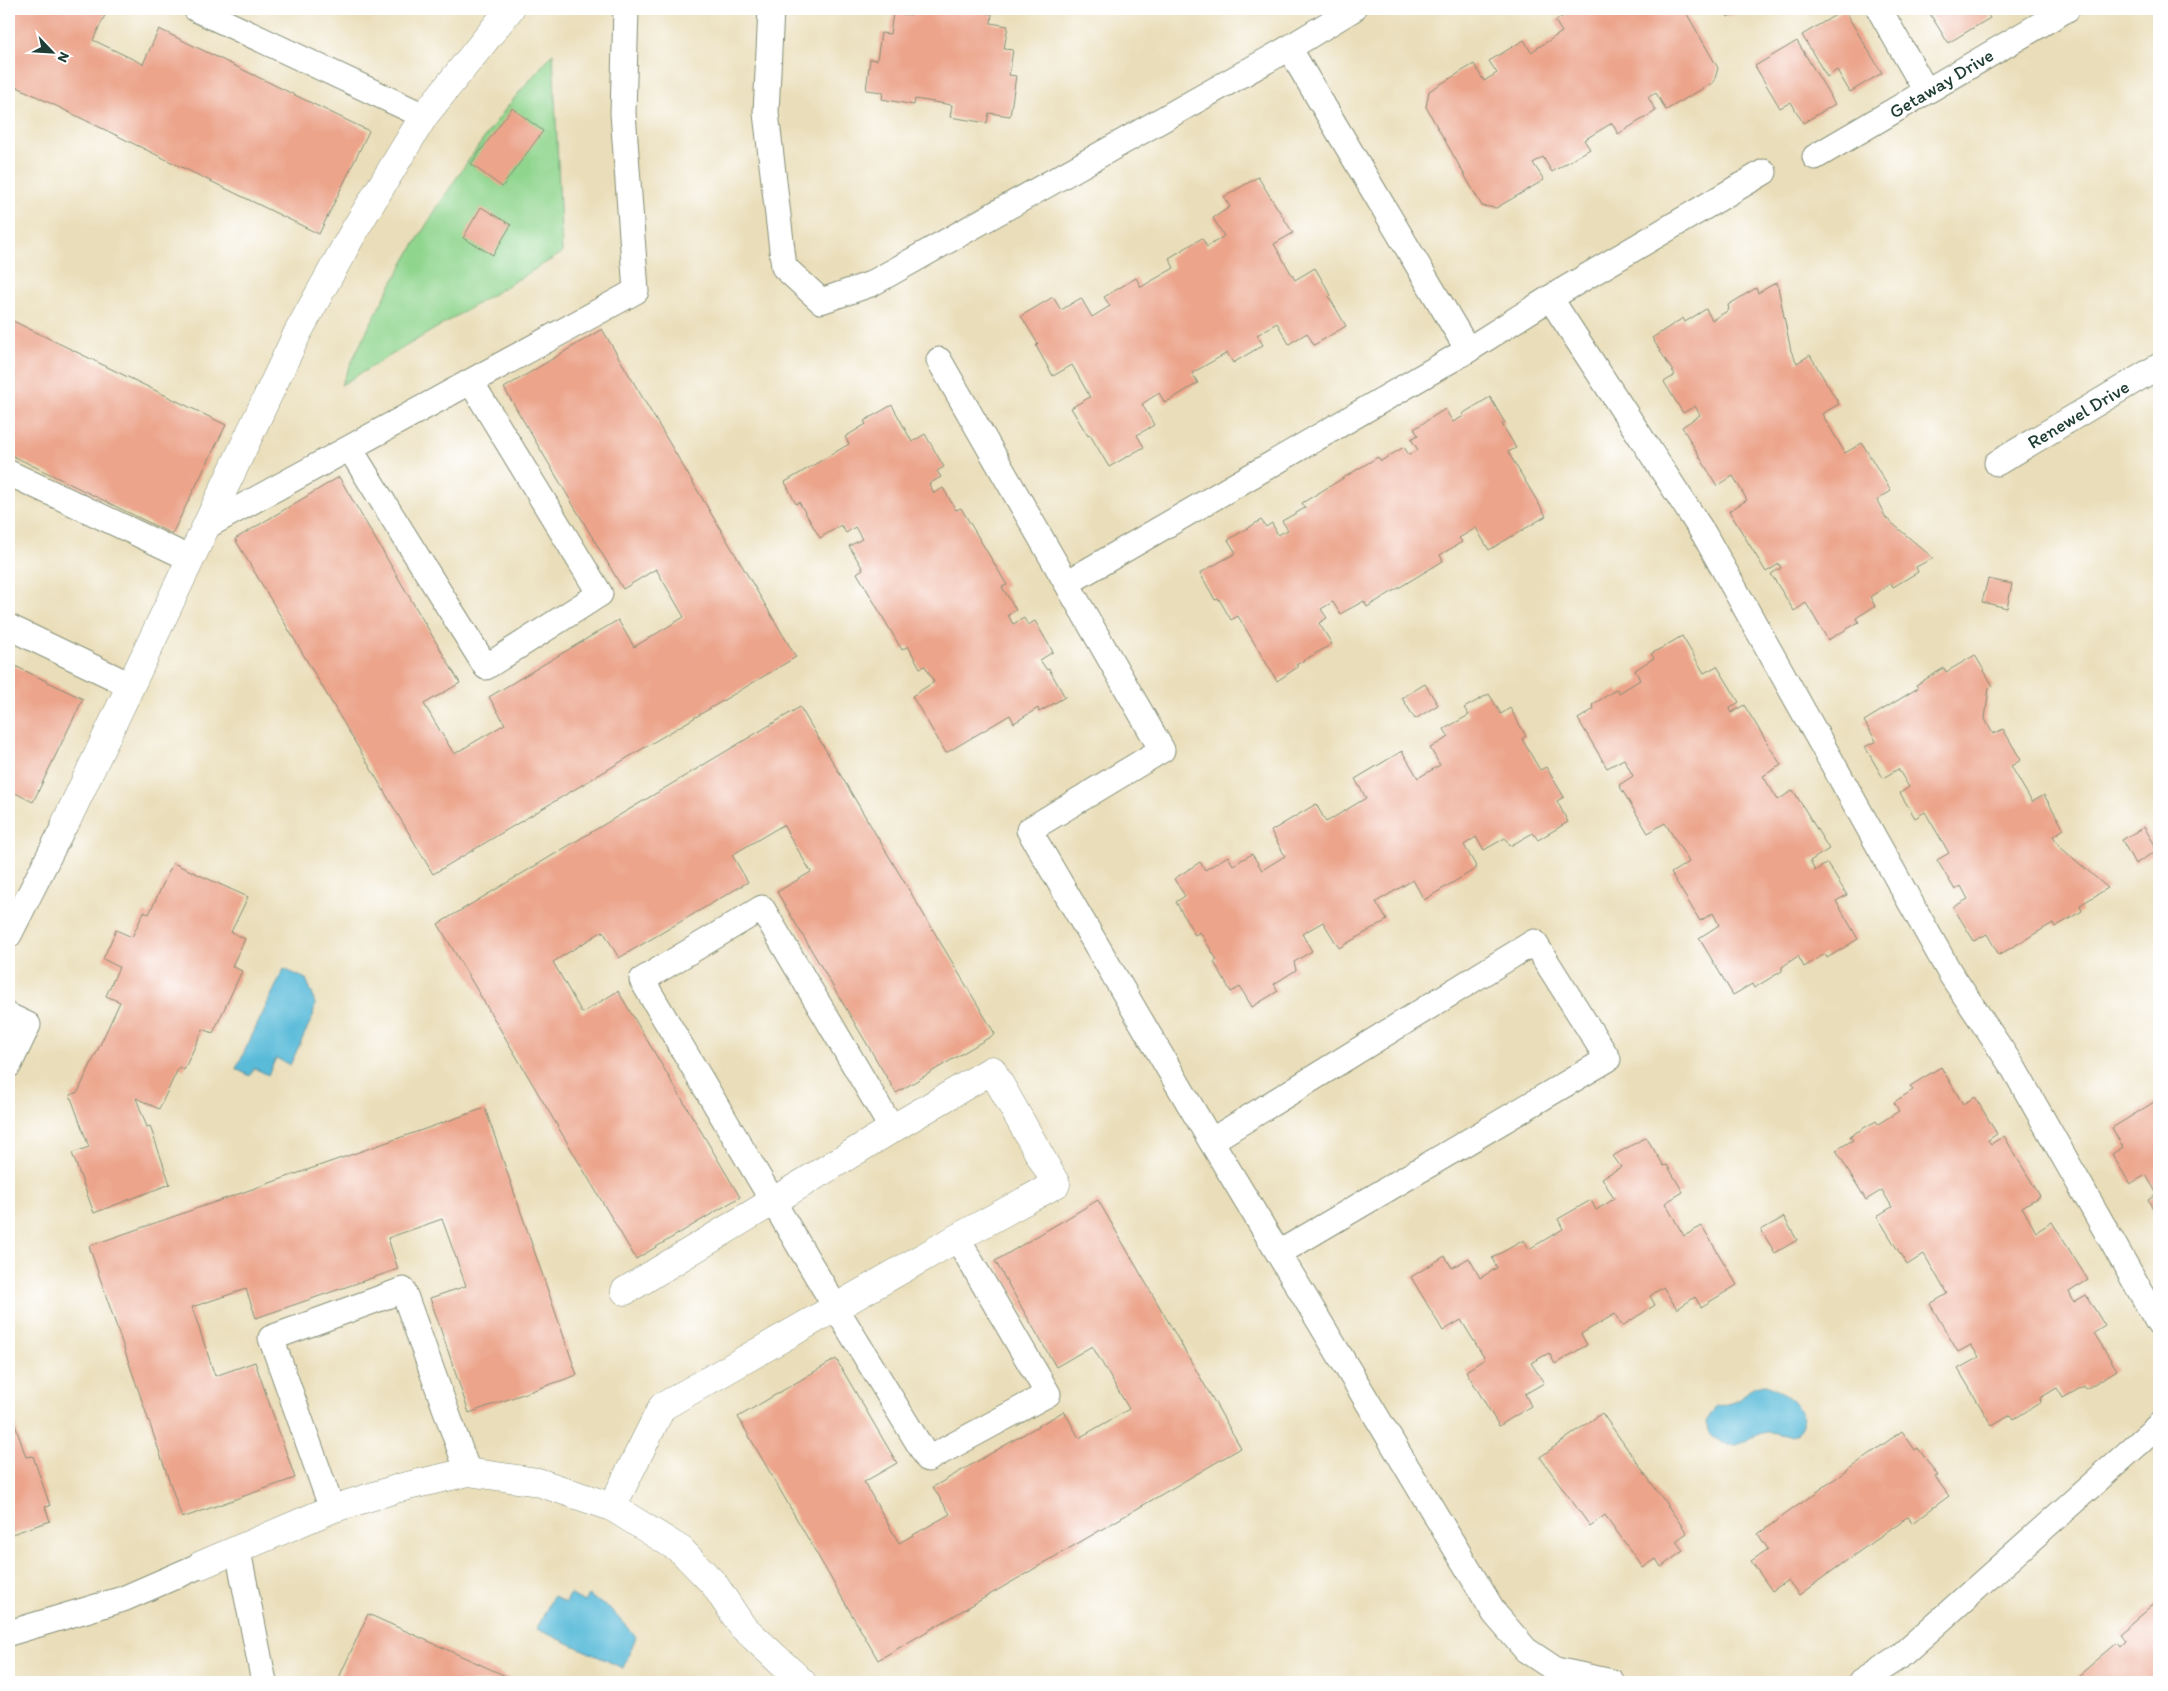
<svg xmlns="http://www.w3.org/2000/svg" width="2168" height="1691" font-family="Itim,sans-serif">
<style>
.green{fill:#90d58e;stroke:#588961}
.water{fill:#5abbd9;stroke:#3c7c86}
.building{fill:#eca48b}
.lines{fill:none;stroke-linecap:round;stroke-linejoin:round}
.lane-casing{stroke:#848e77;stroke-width:27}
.street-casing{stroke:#848e77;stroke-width:29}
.lane{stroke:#fff;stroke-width:25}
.street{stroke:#fff;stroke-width:28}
.labels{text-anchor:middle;stroke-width:4.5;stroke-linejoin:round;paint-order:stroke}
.street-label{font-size:19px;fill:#1f3d34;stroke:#fff}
</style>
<rect width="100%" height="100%" fill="#fff"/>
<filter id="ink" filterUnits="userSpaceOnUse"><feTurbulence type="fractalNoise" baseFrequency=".02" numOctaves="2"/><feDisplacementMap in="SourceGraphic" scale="10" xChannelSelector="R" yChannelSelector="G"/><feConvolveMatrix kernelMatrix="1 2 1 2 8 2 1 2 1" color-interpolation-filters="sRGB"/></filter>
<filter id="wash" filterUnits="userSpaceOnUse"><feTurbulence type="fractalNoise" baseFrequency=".0096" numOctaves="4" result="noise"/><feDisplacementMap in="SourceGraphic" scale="20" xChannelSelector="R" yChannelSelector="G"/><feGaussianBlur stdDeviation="1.12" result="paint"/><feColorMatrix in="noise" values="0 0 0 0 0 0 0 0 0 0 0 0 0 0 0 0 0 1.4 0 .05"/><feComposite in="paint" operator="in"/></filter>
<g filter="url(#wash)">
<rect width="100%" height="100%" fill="#eadeba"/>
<path class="green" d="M553 53 562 253 341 385C383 292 435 205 495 123 513 98 534 76 553 53Z"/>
<g class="water">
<path d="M284 969 306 979 312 993 315 1004 313 1016 290 1065 276 1058 268 1075 254 1068 250 1076 236 1069Z"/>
<path d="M1765 1384C1780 1387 1817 1417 1798 1433 1790 1440 1777 1431 1768 1432 1749 1433 1740 1455 1718 1440 1711 1435 1708 1431 1706 1422L1716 1406C1723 1405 1731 1404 1737 1401 1749 1394 1746 1387 1765 1384Z"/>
<path d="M570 1594 584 1602 588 1595 611 1610 636 1637 623 1668 537 1629 553 1596 566 1603Z"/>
</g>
<g id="blocks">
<g class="building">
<path d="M9 9H108L93 40 143 64 159 29 369 131 319 234 9 83Z"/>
<path d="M913 9H979V11L992 14 991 23 1008 26 1004 49 1013 50 1009 75 1016 76 1010 116 989 113 987 123 950 117 952 105 915 99 914 105 882 99 883 92 866 90 870 59 877 60 881 33 890 34 893 13 911 15Z"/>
<path d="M1575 9H1597L1599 12 1604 9H1684L1718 68 1714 82 1666 110 1656 93 1648 97 1656 111 1618 134 1612 123 1584 140 1590 149 1552 172 1543 157 1533 163 1544 180 1496 208 1482 206 1426 107 1429 91 1474 64 1484 81 1497 73 1489 61 1524 40 1531 52 1562 32 1555 21Z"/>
<path d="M1723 9H1741L1728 17Z"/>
<path d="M1927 9H1984L1990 18 1948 43Z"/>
<path d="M1844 10 1882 73 1850 92 1837 70 1827 77 1802 35Z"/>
<path d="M1797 41 1835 104 1803 123 1791 102 1780 108 1755 66Z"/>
<path d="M512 108 543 131 502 187 471 164Z"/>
<path d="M1258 177 1293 233 1274 244 1295 280 1315 268 1331 295 1329 297 1346 326 1314 345 1307 333 1289 344 1277 323 1257 335 1263 345 1233 363 1227 353 1192 373 1198 383 1165 403 1159 393 1142 404 1154 425 1137 435 1144 447 1109 467 1090 435 1088 436 1071 408 1090 397 1072 365 1053 376 1036 346 1038 344 1021 316 1053 297 1061 310 1081 298 1092 317 1110 306 1104 297 1136 278 1141 287 1174 268 1169 258 1202 238 1207 247 1224 236 1213 218 1230 207 1224 197Z"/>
<path d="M481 207 511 225 493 255 463 238Z"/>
<path d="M1777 282 1791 351 1797 363 1810 355 1839 404 1822 414 1845 453 1862 443 1891 491 1877 500 1886 518 1933 558 1916 567 1918 572 1893 587 1891 583 1870 597 1875 606 1856 618 1859 622 1828 640 1806 603 1794 611 1771 574 1781 568 1779 564 1766 572 1729 511 1747 500 1733 476 1717 486 1682 427 1700 415 1695 406 1683 413 1664 382 1675 375 1652 338 1683 318 1685 322 1706 309 1712 320 1729 310 1728 305 1756 288 1758 293Z"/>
<path d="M9 319 226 425 172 534 9 454Z"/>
<path d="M602 329 796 657 433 874 235 539 339 477 460 683 424 704 454 754 505 724 489 697 618 620 634 647 684 617 656 569 623 589 504 388Z"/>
<path d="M1490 397 1505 423 1502 424 1516 448 1508 452 1546 516 1489 550 1476 528 1459 538 1462 542 1440 555 1443 561 1367 607 1364 601 1340 614 1333 602 1321 609 1327 618 1319 623 1332 644 1296 665 1298 667 1277 681 1238 616 1231 620 1219 599 1215 600 1200 573 1236 553 1228 540 1261 520 1266 527 1272 523 1278 535 1288 530 1282 521 1305 508 1302 503 1378 457 1381 461 1404 447 1409 455 1418 450 1411 439 1418 435 1414 429 1445 409 1453 422 1464 416 1462 414Z"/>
<path d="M892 405 912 442 925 434 944 467 937 471 941 477 929 484 934 493 943 488 956 510 961 508 1007 585 1002 587 1016 610 1008 615 1013 624 1024 618 1028 625 1035 621 1053 652 1040 660 1047 670 1049 669 1065 697 1039 712 1038 708 1014 723 1010 715 946 753 912 696 934 682 925 666 920 668 908 646 902 650 857 573 863 569 849 546 862 539 855 527 846 533 841 525 820 538 799 502 796 504 785 482 849 444 845 437 866 424 864 421Z"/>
<path d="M1988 579 2012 584 2007 608 1982 602Z"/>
<path d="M1682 636 1704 673 1717 666 1739 702 1730 708 1731 713 1744 705 1781 765 1763 776 1778 800 1793 790 1829 849 1810 861 1815 871 1827 863 1847 895 1836 901 1858 939 1827 958 1825 954 1804 967 1798 956 1782 967V971L1754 988 1752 984 1733 995 1699 938 1719 925 1713 913 1700 921 1671 873 1689 862 1665 823 1648 833 1619 785 1633 776 1624 759 1607 768 1578 719 1594 709 1592 705 1617 689 1619 693 1640 680 1635 670 1654 658 1651 654Z"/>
<path d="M1975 655 1993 686 1989 688 1985 719 1993 734 2003 729 2021 760 2011 766 2032 802 2044 795 2064 829 2053 836 2060 847 2108 888 2080 905 2082 911 2055 927 2053 923 1999 955 1987 934 1974 941 1953 907 1968 899 1961 886 1955 890 1937 860 1949 853 1925 812 1915 818 1900 793 1909 787 1898 769 1883 778 1865 747 1876 741 1864 721 1918 688 1916 685 1944 668 1946 672Z"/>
<path d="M9 663 83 699 33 802 9 790Z"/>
<path d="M1425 684 1438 705 1415 719 1402 698Z"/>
<path d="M1489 694 1501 714 1510 708 1526 736 1522 739 1540 770 1546 767 1564 797 1557 801 1568 822 1538 840 1533 833 1510 846 1505 838 1484 850 1476 837 1464 845 1477 868 1424 900 1413 880 1376 902 1387 920 1339 948 1323 922 1302 934 1312 951 1294 962 1296 970 1274 984 1278 991 1252 1007 1240 987 1231 992 1214 962 1217 960 1200 932 1195 935 1176 902 1185 896 1174 879 1200 862 1205 870 1228 856 1233 865 1252 854 1262 870 1285 856 1271 831 1316 804 1326 822 1366 798 1355 779 1402 751 1418 778 1440 765 1430 748 1449 737 1444 729 1469 715 1464 708Z"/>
<path d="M800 707 995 1034 896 1093 777 892 811 872 783 825 732 855 748 882 619 958 603 931 553 962 582 1013 618 991 740 1197 636 1259 438 924Z"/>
<path d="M2144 827 2158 850 2135 864 2122 840Z"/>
<path d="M173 863 248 897 231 932 245 939 232 966 242 971 213 1033 203 1029 184 1070 179 1067 159 1109 136 1098 147 1127 150 1126 170 1184 94 1213 72 1153 89 1147 70 1095 78 1092 120 1002 106 996 119 967 103 959 116 930 132 937 144 912 149 914Z"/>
<path d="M1941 1067 1963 1104 1975 1097 1997 1134 1988 1140 1991 1144 2004 1136 2040 1196 2022 1207 2036 1232 2052 1222 2088 1280 2069 1292 2074 1302 2086 1295 2105 1326 2094 1333 2117 1370 2086 1389 2084 1386 2063 1398 2057 1388 2040 1398 2041 1402 2014 1419 2011 1415 1992 1426 1958 1369 1979 1357 1971 1345 1958 1352 1930 1304 1947 1294 1924 1254 1907 1265 1877 1216 1892 1207 1882 1190 1866 1200 1836 1150 1853 1140 1850 1136 1876 1121 1878 1124 1899 1111 1894 1102 1913 1090 1910 1086Z"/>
<path d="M2159 1099V1219L2148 1200 2157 1194 2146 1175 2130 1184 2112 1154 2123 1147 2112 1128Z"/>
<path d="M485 1108 577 1375 469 1413 430 1298 466 1286 442 1219 388 1238 398 1269 256 1318 246 1289 192 1307 215 1376 255 1362 295 1478 182 1518 89 1246Z"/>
<path d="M1646 1137 1664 1166 1667 1165 1683 1192 1665 1203 1684 1236 1702 1226 1737 1285 1701 1307 1695 1297 1677 1309 1663 1287 1650 1296 1655 1305 1622 1326 1615 1314 1581 1334 1587 1345 1555 1364 1549 1353 1531 1363 1544 1383 1525 1394 1531 1406 1499 1426 1466 1371 1485 1359 1461 1320 1443 1331 1411 1277 1445 1256 1452 1268 1469 1258 1480 1278 1497 1268 1492 1258 1524 1240 1529 1249 1563 1229 1558 1219 1591 1200 1596 1210 1614 1199 1602 1178 1621 1167 1613 1156Z"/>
<path d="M1098 1200 1241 1448 878 1660 738 1417 836 1359 897 1463 864 1482 899 1543 950 1514 933 1487 1064 1411 1079 1438 1129 1409 1092 1346 1056 1367 995 1261Z"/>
<path d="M1784 1217 1797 1240 1775 1253 1761 1230Z"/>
<path d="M9 1407 26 1457 33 1456 50 1506 45 1507 50 1521 9 1535Z"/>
<path d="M1602 1413 1687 1533 1676 1541 1683 1551 1661 1567 1656 1559 1643 1568 1605 1515 1590 1526 1540 1457Z"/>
<path d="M1902 1431 1915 1450 1918 1448 1938 1476 1935 1477 1949 1496 1912 1523 1907 1517 1799 1595 1788 1580 1772 1591 1751 1561 1768 1549 1758 1534Z"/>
<path d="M2159 1601V1682H2071L2117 1643 2120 1647 2126 1641 2120 1634Z"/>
<path d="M368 1614 519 1682H337Z"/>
</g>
</g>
</g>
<g filter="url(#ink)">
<use href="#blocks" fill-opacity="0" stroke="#848e77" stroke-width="1"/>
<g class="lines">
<defs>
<g id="lane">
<path d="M196 9 424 116"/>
<path d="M771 9 766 113 784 267 821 301 871 284 1289 48 1353 9"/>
<path d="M1879 9 1926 91"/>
<path d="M1289 48 1468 350"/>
<path d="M1815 157 2067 9"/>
<path d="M1550 298 1704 534 1950 973 2014 1069 2159 1324"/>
<path d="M939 360 1162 750 1029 830 1211 1141 1495 1614 1526 1650 1556 1670 1612 1682"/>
<path d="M350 449 486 667 600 594 471 382"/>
<path d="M1997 463 2159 366"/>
<path d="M9 473 191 559"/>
<path d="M207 526 636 291 623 113 626 9"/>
<path d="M1067 583 1468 350 1550 298 1764 172"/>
<path d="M9 627 130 685"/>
<path d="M9 935 66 822"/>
<path d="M9 1016 28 1025 9 1065"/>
<path d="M892 1129 762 908 642 980 836 1308 928 1459 1048 1394 957 1238"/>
<path d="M1211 1141 1534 942 1608 1059 1279 1253"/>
<path d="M332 1509 271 1338 403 1290 468 1472"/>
<path d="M238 1551 264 1682"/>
<path d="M9 1633 123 1599 201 1565"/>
<path d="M1861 1682 1898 1658 2159 1425"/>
</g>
<g id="street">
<path d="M66 822 298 332 354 231 424 116 510 9"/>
<path d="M612 1507 662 1407 957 1238 1056 1184 992 1070 892 1129 625 1291"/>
<path d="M201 1565 332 1509 399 1488 468 1472 538 1482 612 1507 681 1550 714 1584 742 1626 802 1682"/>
</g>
</defs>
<use href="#lane" class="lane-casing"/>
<use href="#street" class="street-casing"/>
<use href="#lane" class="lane"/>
<use href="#street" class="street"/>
</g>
</g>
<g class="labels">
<g class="street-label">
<text transform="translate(1941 83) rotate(-31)" y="7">Getaway Drive</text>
<text transform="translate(2078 414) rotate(-31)" y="7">Renewel Drive</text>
</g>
</g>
<rect width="2168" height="1691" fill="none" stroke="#fff" stroke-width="30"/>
<g transform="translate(52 52) rotate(115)" stroke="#ffffff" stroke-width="4" paint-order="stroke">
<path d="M0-4L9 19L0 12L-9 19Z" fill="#1f3d34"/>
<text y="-8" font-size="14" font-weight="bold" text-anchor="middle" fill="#1f3d34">N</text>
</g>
</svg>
